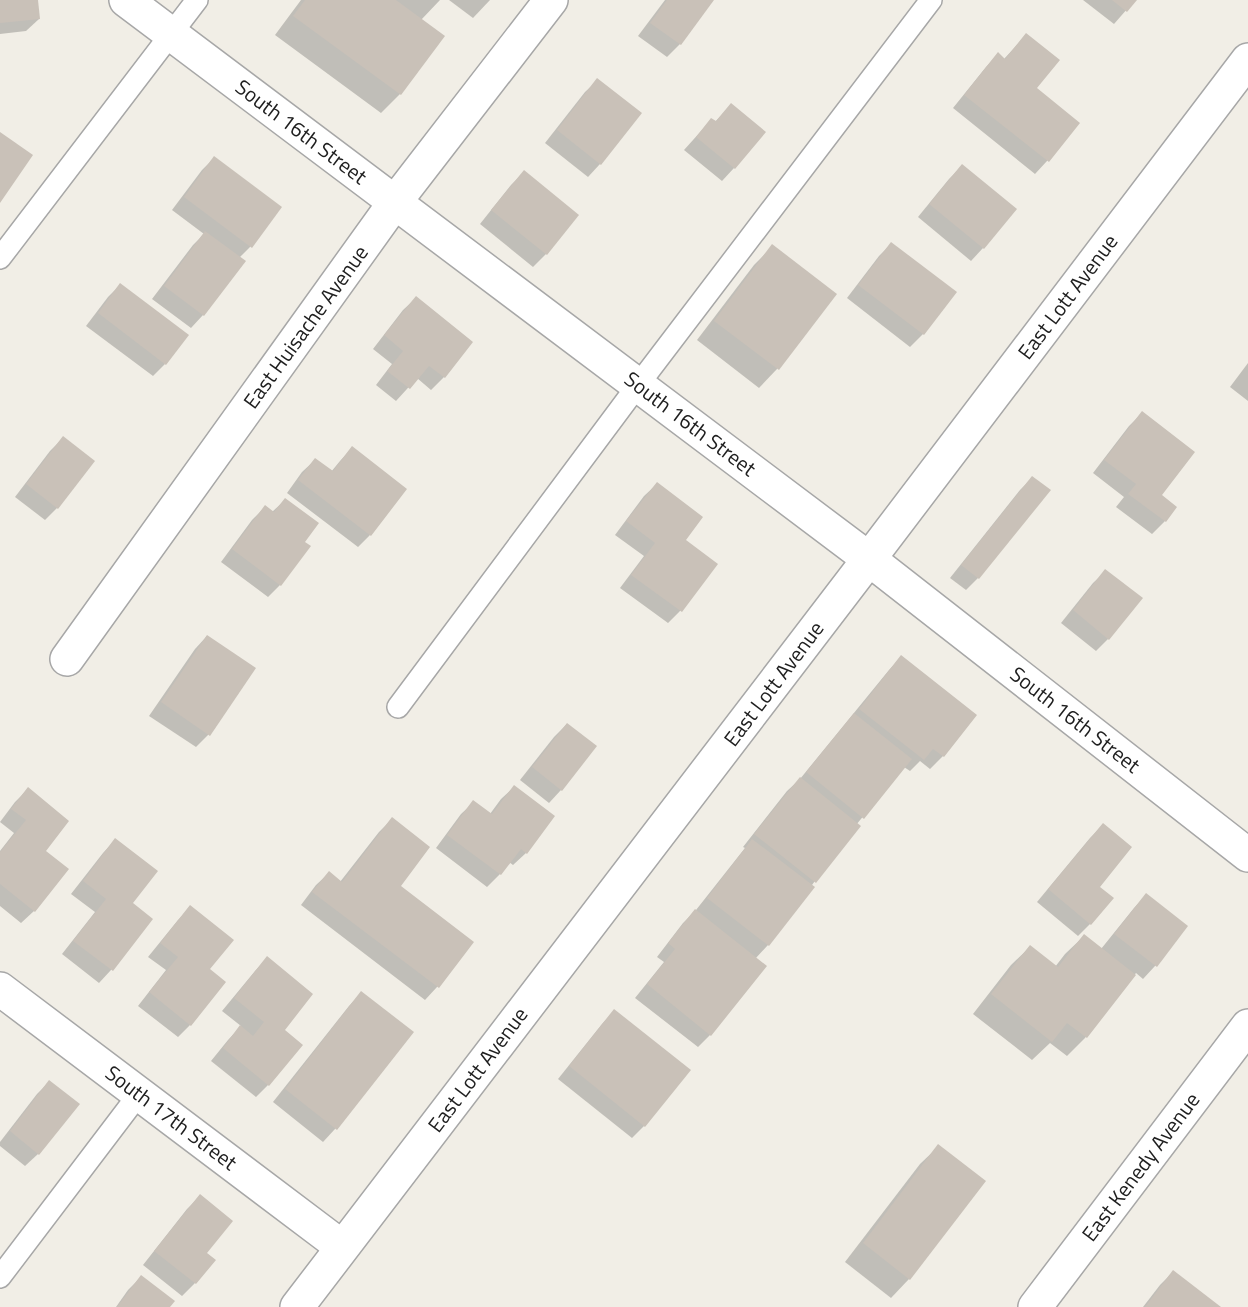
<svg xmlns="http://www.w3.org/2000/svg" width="1248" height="1307" font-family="'Titillium Web',sans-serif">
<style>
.shadow{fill:#0003}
.building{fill:#c9c1b8}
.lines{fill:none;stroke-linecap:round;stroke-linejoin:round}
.service-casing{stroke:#a7a7a7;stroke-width:24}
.minor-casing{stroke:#a7a7a7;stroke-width:36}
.service{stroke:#fff;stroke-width:21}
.minor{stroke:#fff;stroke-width:33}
.labels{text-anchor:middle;stroke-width:4.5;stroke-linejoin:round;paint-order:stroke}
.street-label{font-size:21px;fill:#202020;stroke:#fff}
</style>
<rect width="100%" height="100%" fill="#f1eee6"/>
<g class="shadow">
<path d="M0 0H37L39 19 26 31 0 34Z"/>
<path d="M301 0H440L421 20 400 94 381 113 275 35Z"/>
<path d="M449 0H490L473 18Z"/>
<path d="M665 0H713L680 44 667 57 638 36Z"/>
<path d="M1083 0H1135L1114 24Z"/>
<path d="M1026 35 1035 88 1078 123 1047 161 1035 174 953 108 986 67 998 54 1004 59Z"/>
<path d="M598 80 640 113 600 164 588 177 545 143 585 92Z"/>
<path d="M731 105 734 168 722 181 684 150 711 120 715 122Z"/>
<path d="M214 158 280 207 250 247 239 258 244 262 203 315 191 328 152 299 193 245 204 234 172 210 202 170Z"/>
<path d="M962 166 983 248 971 261 918 217 949 179Z"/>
<path d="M524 172 577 215 546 254 533 267 480 224 511 185Z"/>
<path d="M891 244 955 293 923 334 910 347 847 298 879 256Z"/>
<path d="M773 246 835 294 777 369 759 388 697 340 754 265Z"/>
<path d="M120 285 165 364 153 376 86 326 108 297Z"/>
<path d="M416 298 471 342 444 377 431 390 417 378 396 401 376 385 392 364 373 349 403 310Z"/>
<path d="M1248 363V401L1230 387Z"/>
<path d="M1142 413 1160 496 1175 507 1165 521 1152 534 1116 507 1124 497 1093 473 1129 426Z"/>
<path d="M63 438 57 508 45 520 15 497 50 451Z"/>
<path d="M352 448 370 535 358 547 287 493 302 472 315 460 331 472 340 461Z"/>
<path d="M1032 478 978 578 966 590 950 578 1020 490Z"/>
<path d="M657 484 684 541 715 564 680 611 668 623 620 588 644 556 615 535 644 496Z"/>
<path d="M285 500 303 543 280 585 268 597 221 562 252 520 265 507 272 512Z"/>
<path d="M1106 571 1108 639 1096 651 1061 623 1093 583Z"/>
<path d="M207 636 208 735 196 747 149 716 195 649Z"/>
<path d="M901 657 975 715 943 756 930 769 920 761 910 771 904 767 856 825 768 945 755 959 710 1035 698 1047 635 998 664 962 657 957 683 923 696 910 745 848 743 847 787 791 800 779 889 670Z"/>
<path d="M567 724 561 790 549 803 520 780 554 737Z"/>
<path d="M514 787 526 853 513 865 509 862 500 874 487 887 436 848 461 814 474 802 490 814 501 799Z"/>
<path d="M28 789 44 851 34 911 21 923 0 906V851L14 833 0 822 15 802Z"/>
<path d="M392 819 398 887 472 942 437 987 425 1000 301 905 316 885 329 873 340 882 379 832Z"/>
<path d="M1103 825 1098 887 1090 924 1078 936 1037 902 1090 838Z"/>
<path d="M115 840 131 904 151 919 111 970 99 983 62 954 95 912 71 894 103 853Z"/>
<path d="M1146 895 1186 926 1155 966 1143 979 1136 973 1085 1038 1067 1056 1050 1043 1032 1060 973 1014 1011 965 1030 947 1055 967 1065 954 1084 936 1101 949 1134 908Z"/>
<path d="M191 907 208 969 190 1025 178 1037 138 1006 166 970 148 957 178 920Z"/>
<path d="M267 958 283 1030 268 1085 256 1097 211 1061 228 1040 241 1026 222 1011 255 971Z"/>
<path d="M361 993 412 1033 335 1129 323 1142 273 1102 349 1006Z"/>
<path d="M614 1011 644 1126 632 1138 558 1079 602 1024Z"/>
<path d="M49 1082 38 1154 25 1166 0 1146V1142L37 1094Z"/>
<path d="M939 1146 909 1279 891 1298 845 1262 920 1164Z"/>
<path d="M200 1196 205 1253 214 1260 195 1283 182 1296 143 1265 187 1209Z"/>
<path d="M1173 1272 1219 1307H1143L1160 1285Z"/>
<path d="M141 1277 168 1307H116L128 1290Z"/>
</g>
<g class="building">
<path d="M0 0H38L40 19 0 23Z"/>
<path d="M305 0H396L445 36 401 95 293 16Z"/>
<path d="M667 0H714L681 45 650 23Z"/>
<path d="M1112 0H1137L1127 12Z"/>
<path d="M1026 33 1060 60 1037 88 1080 123 1049 162 964 95 998 52 1005 59Z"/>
<path d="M597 78 642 113 601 165 557 130Z"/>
<path d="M731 103 766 132 735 169 696 137 711 118 716 121Z"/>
<path d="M0 132 33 155 0 203Z"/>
<path d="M214 156 282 207 252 248 184 197Z"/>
<path d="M962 164 1017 209 984 249 929 204Z"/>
<path d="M524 170 579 215 547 255 491 210Z"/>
<path d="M205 231 246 261 204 316 164 286Z"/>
<path d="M891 242 957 292 924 335 858 285Z"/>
<path d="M772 244 837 294 779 370 714 321Z"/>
<path d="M120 283 189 335 166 365 98 313Z"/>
<path d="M416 296 473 342 445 378 429 366 410 389 387 371 403 351 384 335Z"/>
<path d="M1142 411 1195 452 1162 495 1177 507 1166 522 1128 494 1136 484 1104 460Z"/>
<path d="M63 436 95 461 58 509 26 484Z"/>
<path d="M352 446 407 489 371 536 298 480 315 458 333 471Z"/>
<path d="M1032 476 1051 490 979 579 961 565Z"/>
<path d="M657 482 703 517 686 540 718 564 682 612 631 575 655 543 626 521Z"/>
<path d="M285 498 319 523 305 542 311 546 281 586 232 549 265 505 274 512Z"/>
<path d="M1105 569 1143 598 1109 640 1073 610Z"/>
<path d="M207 635 256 668 210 736 161 702Z"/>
<path d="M901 655 977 715 944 757 933 749 924 760 859 709Z"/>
<path d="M854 713 912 759 864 819 806 772Z"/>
<path d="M567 723 597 746 562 791 532 767Z"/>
<path d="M800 777 861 826 816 883 754 834Z"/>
<path d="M514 785 555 816 527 854 521 849 501 875 447 835 473 800 492 814Z"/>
<path d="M28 787 69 821 46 851 69 869 35 912 0 884V852L26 820 11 809Z"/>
<path d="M392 817 430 847 401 886 474 942 439 988 312 892 329 871 342 882Z"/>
<path d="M1103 823 1132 847 1100 887 1114 898 1091 925 1048 889Z"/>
<path d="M115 838 158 871 133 903 153 919 113 971 73 941 106 899 83 881Z"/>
<path d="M752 839 815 887 769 946 707 898Z"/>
<path d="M1146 893 1188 926 1157 967 1114 934Z"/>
<path d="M190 905 234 940 210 969 226 982 191 1026 149 992 178 957 160 943Z"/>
<path d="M695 909 767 966 711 1036 647 984 675 949 668 943Z"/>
<path d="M1084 934 1136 975 1087 1038 1067 1023 1052 1042 991 994 1030 945 1058 967Z"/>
<path d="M267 956 313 994 285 1030 303 1045 269 1086 223 1048 240 1025 253 1036 264 1022 234 998Z"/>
<path d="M361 991 414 1032 337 1130 285 1089Z"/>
<path d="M614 1009 691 1070 645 1127 569 1066Z"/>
<path d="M49 1080 80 1104 39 1155 10 1131Z"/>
<path d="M938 1144 986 1181 910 1280 863 1243Z"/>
<path d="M200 1194 233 1221 207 1253 216 1260 196 1284 154 1251Z"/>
<path d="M1173 1270 1221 1307H1145Z"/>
<path d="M141 1275 175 1301 170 1307H117Z"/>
</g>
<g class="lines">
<defs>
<g id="service">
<path d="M0 258 197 0"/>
<path d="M398 707 638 385 931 0"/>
<path d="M0 1277 139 1094"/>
</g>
<g id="minor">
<path d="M126 0 869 559 1248 855"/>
<path d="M67 659 395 202 551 0"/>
<path d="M0 989 342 1247"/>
<path d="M297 1307 869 559 1248 60"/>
<path d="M1035 1307 1248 1026"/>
</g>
</defs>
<use href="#service" class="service-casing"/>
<use href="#minor" class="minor-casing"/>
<use href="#service" class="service"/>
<use href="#minor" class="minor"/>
</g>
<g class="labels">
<g class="street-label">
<text transform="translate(301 132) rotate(37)" y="7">South 16th Street</text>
<text transform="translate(1068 297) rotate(-53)" y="7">East Lott Avenue</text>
<text transform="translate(306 327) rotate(-54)" y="7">East Huisache Avenue</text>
<text transform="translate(690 424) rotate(37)" y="7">South 16th Street</text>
<text transform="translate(774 684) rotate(-53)" y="7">East Lott Avenue</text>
<text transform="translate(1075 720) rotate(38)" y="7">South 16th Street</text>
<text transform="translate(478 1070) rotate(-53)" y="7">East Lott Avenue</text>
<text transform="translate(171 1118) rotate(37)" y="7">South 17th Street</text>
<text transform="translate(1141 1167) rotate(-53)" y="7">East Kenedy Avenue</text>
</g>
</g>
</svg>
